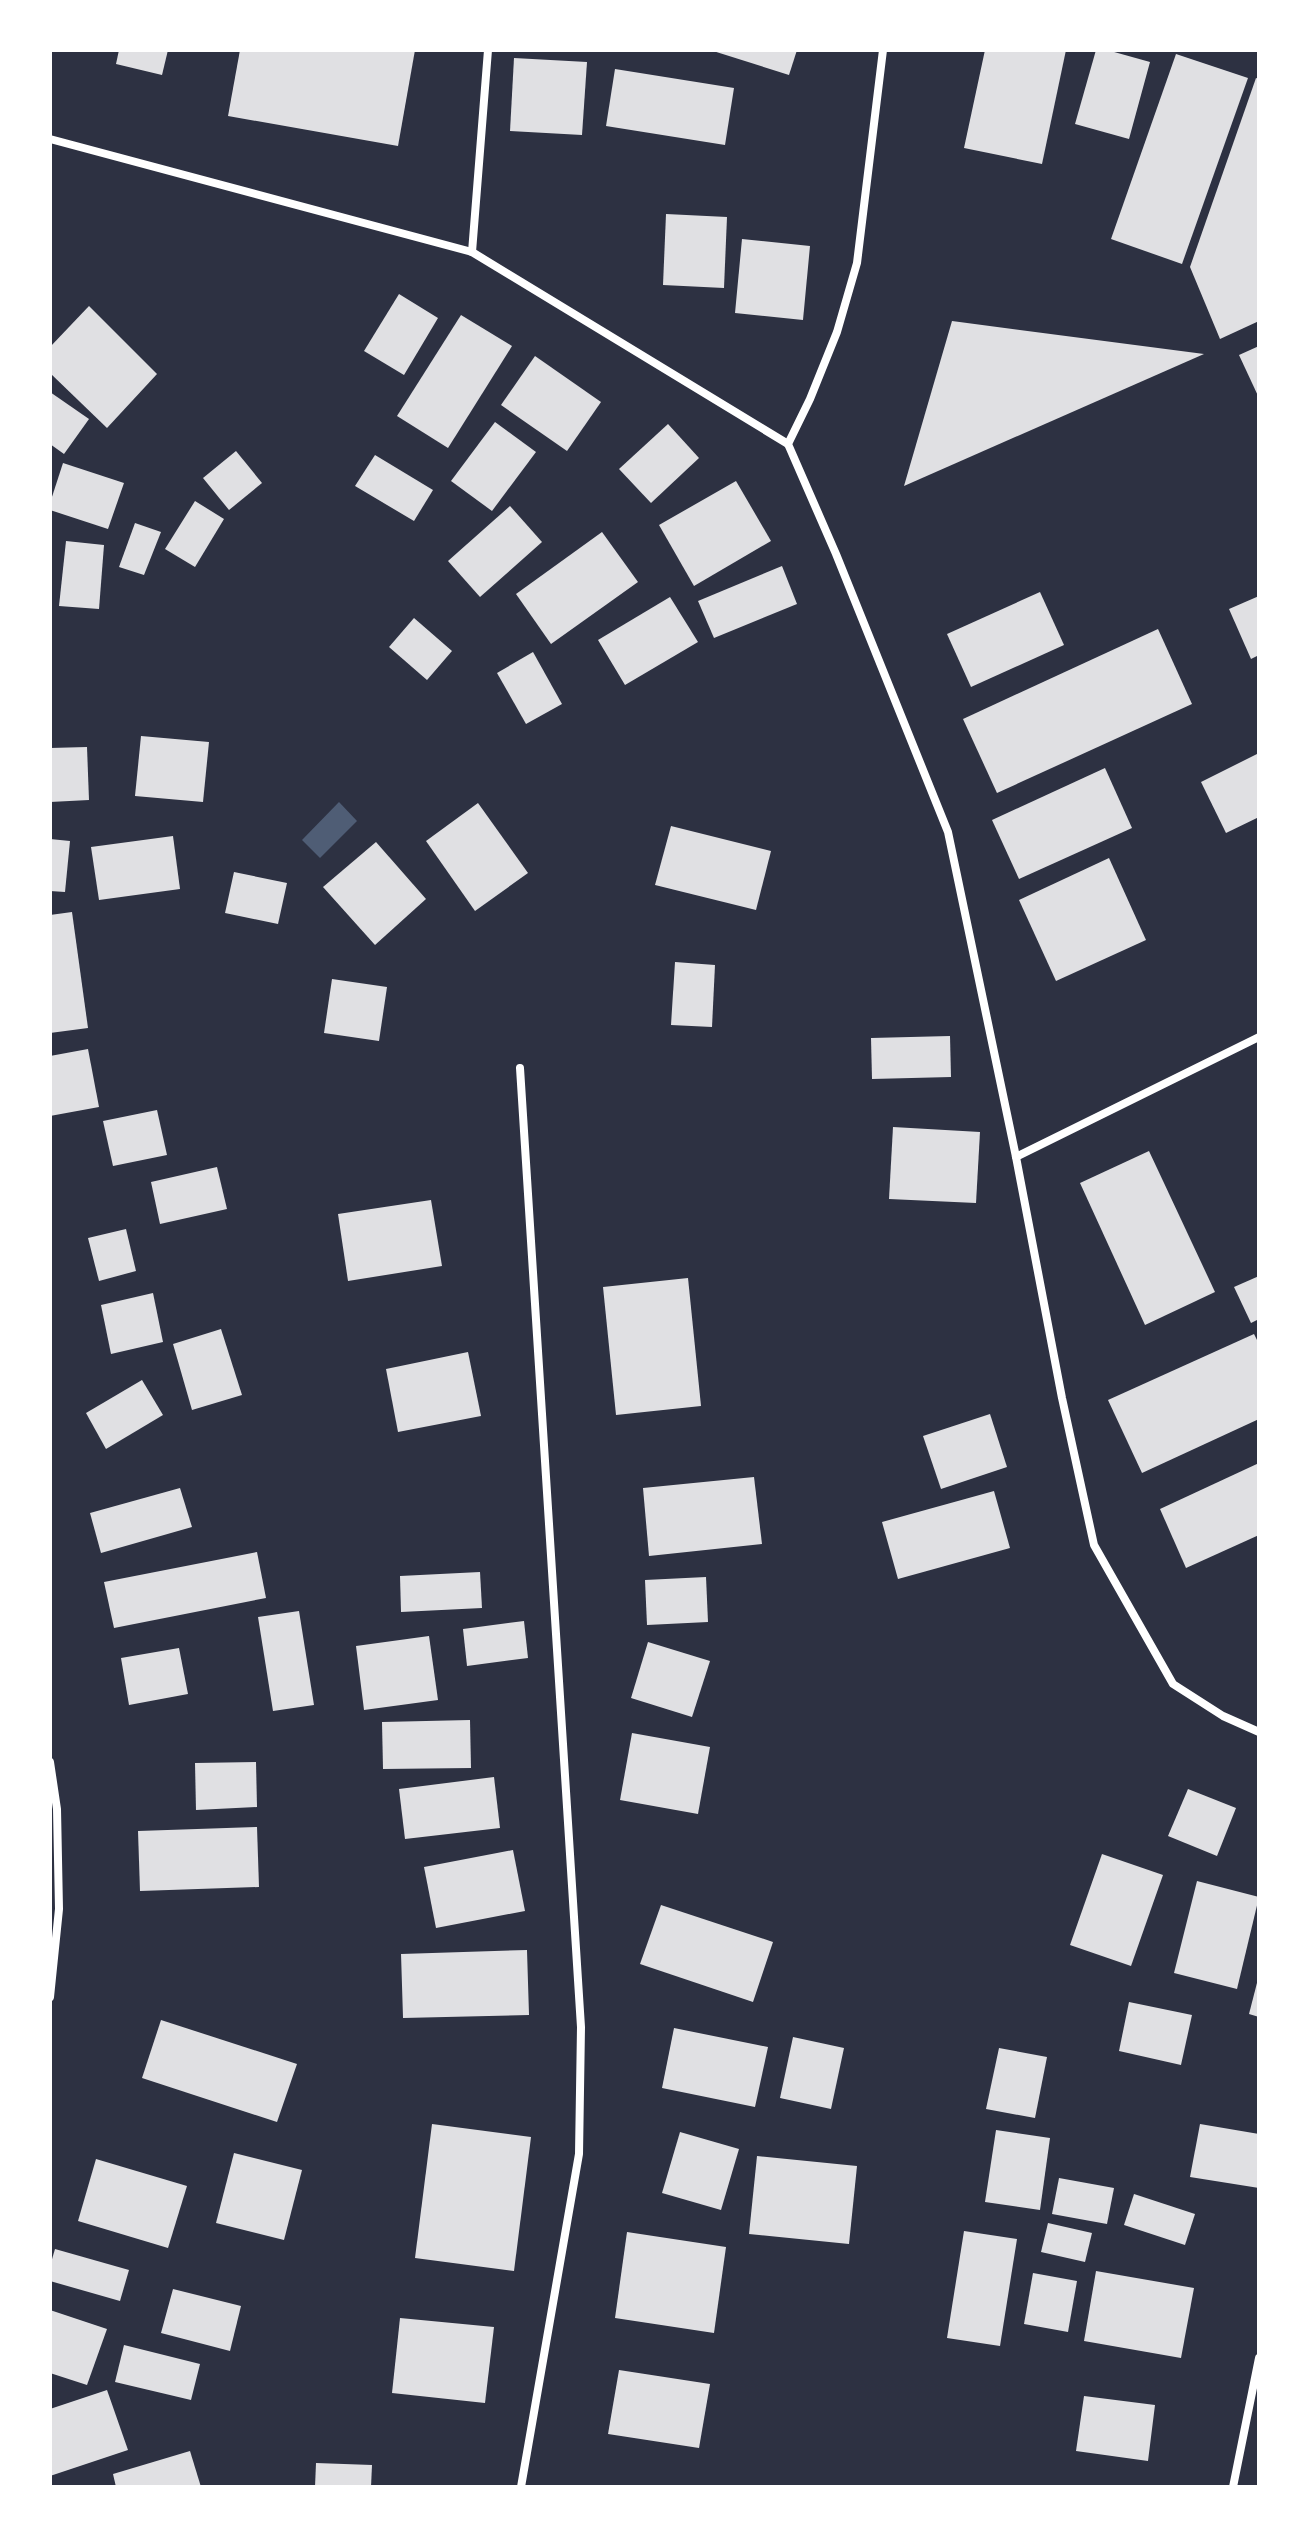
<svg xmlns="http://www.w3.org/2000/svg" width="1309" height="2537" font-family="'Varela Round',sans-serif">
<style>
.water{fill:#4f5d75}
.building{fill:#e0e0e3}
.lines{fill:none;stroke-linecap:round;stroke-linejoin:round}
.minor{stroke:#fff;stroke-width:8}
</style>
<rect width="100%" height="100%" fill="#2d3142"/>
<path class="water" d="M339 802 357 821 320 858 302 840Z"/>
<g class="building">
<path d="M119 50H168L162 75 116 64Z"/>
<path d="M240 50H415L398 146 228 116Z"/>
<path d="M710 50H797L789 75Z"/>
<path d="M985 50H1066L1042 164 964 148Z"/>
<path d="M1096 50H1107L1150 62 1129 139 1075 124Z"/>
<path d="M1176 54 1248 78 1182 264 1111 239Z"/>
<path d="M514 58 587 62 582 135 510 131Z"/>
<path d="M615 69 734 88 725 145 606 126Z"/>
<path d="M1256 78 1259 79V321L1220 339 1190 267Z"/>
<path d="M666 214 727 217 724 288 663 285Z"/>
<path d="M742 239 810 246 803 320 735 313Z"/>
<path d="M399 294 438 318 404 375 364 351Z"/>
<path d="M89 306 157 374 107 428 50 373V347Z"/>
<path d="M461 315 512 346 448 448 397 416Z"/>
<path d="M952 321 1204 354 904 486Z"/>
<path d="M1259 346V398L1239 355Z"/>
<path d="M535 356 601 402 567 451 501 405Z"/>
<path d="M50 392 89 419 64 454 50 444Z"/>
<path d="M495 422 536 452 492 511 451 481Z"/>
<path d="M668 424 699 458 651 503 619 469Z"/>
<path d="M236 451 262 483 229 510 203 478Z"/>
<path d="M375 455 433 490 414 521 355 486Z"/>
<path d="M63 463 124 483 108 529 50 510V503Z"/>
<path d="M736 481 771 541 694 586 659 525Z"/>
<path d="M195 501 224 519 195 567 165 549Z"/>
<path d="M510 506 542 542 480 597 448 561Z"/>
<path d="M135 523 161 532 144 575 119 567Z"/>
<path d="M602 532 638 582 551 644 516 594Z"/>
<path d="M66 541 104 545 99 609 59 606Z"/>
<path d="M782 566 797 604 714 638 698 601Z"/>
<path d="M1040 592 1064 645 971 687 947 634Z"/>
<path d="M1259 596V655L1251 659 1229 609Z"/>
<path d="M670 597 698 642 625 685 598 640Z"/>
<path d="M414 618 452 651 427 680 389 647Z"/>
<path d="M1158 629 1192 704 997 793 963 719Z"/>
<path d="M533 652 562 704 526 724 497 673Z"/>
<path d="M141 736 209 742 203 802 135 796Z"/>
<path d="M87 747 89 800 50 802V748Z"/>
<path d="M1259 753V817L1226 833 1201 782Z"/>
<path d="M1105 768 1132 828 1019 879 992 820Z"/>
<path d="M478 803 528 873 475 911 426 841Z"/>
<path d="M671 826 771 851 756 910 655 885Z"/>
<path d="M173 836 180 889 99 900 91 847Z"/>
<path d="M50 839 70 841 65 892 50 891Z"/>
<path d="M376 842 426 899 375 945 323 887Z"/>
<path d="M1109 858 1146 940 1056 981 1019 900Z"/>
<path d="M234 872 287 883 278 924 225 913Z"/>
<path d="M72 912 88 1028 50 1033V915Z"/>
<path d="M675 962 715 965 712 1027 671 1025Z"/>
<path d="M332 979 387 987 379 1041 324 1033Z"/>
<path d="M950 1036 951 1077 872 1079 871 1038Z"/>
<path d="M88 1049 99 1107 50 1116V1056Z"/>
<path d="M157 1110 167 1155 113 1166 103 1121Z"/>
<path d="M893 1127 980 1132 976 1203 889 1199Z"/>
<path d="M1149 1151 1215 1292 1145 1325 1080 1183Z"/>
<path d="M217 1167 227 1209 160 1224 151 1182Z"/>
<path d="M431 1200 442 1266 348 1281 338 1214Z"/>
<path d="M126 1229 136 1271 99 1281 88 1238Z"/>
<path d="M1259 1276V1319L1251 1323 1234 1287Z"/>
<path d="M688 1278 701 1406 616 1415 603 1287Z"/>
<path d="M153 1293 163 1342 111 1354 101 1305Z"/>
<path d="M221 1329 242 1395 192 1410 173 1344Z"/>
<path d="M1254 1334 1259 1344V1419L1142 1473 1108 1400Z"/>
<path d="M468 1352 481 1416 398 1432 386 1369Z"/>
<path d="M142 1380 163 1415 106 1449 86 1413Z"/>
<path d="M990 1414 1007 1467 941 1489 923 1436Z"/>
<path d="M1259 1463V1535L1186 1568 1160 1509Z"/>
<path d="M754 1477 762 1544 649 1556 643 1488Z"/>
<path d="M180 1488 192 1527 101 1553 90 1513Z"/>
<path d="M994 1491 1010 1548 898 1579 882 1522Z"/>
<path d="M257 1552 266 1598 114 1628 104 1582Z"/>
<path d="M480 1572 482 1608 401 1612 400 1576Z"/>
<path d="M706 1577 708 1622 647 1625 645 1580Z"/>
<path d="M299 1611 314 1705 273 1711 258 1617Z"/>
<path d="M524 1621 528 1658 467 1666 463 1629Z"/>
<path d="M429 1636 438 1700 364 1710 356 1646Z"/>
<path d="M648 1642 710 1661 692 1717 631 1698Z"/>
<path d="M179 1648 188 1694 129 1705 121 1658Z"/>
<path d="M470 1720 471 1768 383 1769 382 1722Z"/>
<path d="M632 1733 710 1747 698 1814 620 1800Z"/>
<path d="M256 1762 257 1807 196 1810 195 1763Z"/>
<path d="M494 1777 500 1828 405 1839 399 1789Z"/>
<path d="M1188 1789 1236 1808 1217 1856 1168 1836Z"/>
<path d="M257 1827 259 1887 140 1891 138 1831Z"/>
<path d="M513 1850 525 1911 436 1928 424 1867Z"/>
<path d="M1102 1854 1163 1875 1131 1966 1070 1945Z"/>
<path d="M1197 1881 1259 1897 1237 1989 1174 1973Z"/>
<path d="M661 1905 773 1942 753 2002 640 1964Z"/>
<path d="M527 1950 529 2015 403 2018 401 1954Z"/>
<path d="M1258 1979H1259V2017L1249 2014Z"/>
<path d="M1129 2002 1192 2015 1181 2065 1119 2051Z"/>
<path d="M161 2020 297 2064 277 2122 142 2078Z"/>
<path d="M674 2028 768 2047 755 2107 662 2088Z"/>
<path d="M793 2037 844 2048 831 2109 780 2098Z"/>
<path d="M999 2048 1047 2057 1035 2118 986 2109Z"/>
<path d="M432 2124 531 2137 514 2271 415 2258Z"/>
<path d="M1200 2124 1259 2134V2188L1190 2177Z"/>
<path d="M996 2130 1050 2138 1040 2210 985 2202Z"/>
<path d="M680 2132 739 2149 721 2210 662 2193Z"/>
<path d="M234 2153 302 2170 284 2240 216 2223Z"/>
<path d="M757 2156 857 2166 849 2244 749 2234Z"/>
<path d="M96 2159 187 2186 168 2248 78 2221Z"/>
<path d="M1059 2178 1114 2188 1107 2224 1052 2214Z"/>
<path d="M1134 2194 1195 2214 1185 2245 1124 2225Z"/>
<path d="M1048 2223 1092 2233 1085 2262 1041 2252Z"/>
<path d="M964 2231 1017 2239 1000 2346 947 2338Z"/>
<path d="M627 2232 726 2247 714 2333 615 2318Z"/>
<path d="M55 2249 129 2270 120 2301 50 2281V2266Z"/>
<path d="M1096 2271 1194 2288 1181 2358 1084 2341Z"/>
<path d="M1033 2273 1077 2281 1068 2332 1024 2324Z"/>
<path d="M173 2289 241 2306 230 2351 161 2333Z"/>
<path d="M50 2310 107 2329 87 2385 50 2373Z"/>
<path d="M400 2318 494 2327 485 2403 392 2393Z"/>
<path d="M124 2345 200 2364 191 2400 115 2382Z"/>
<path d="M619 2370 710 2384 699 2448 608 2434Z"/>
<path d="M107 2390 128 2450 50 2476V2409Z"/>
<path d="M1084 2396 1155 2405 1148 2461 1076 2451Z"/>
<path d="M190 2451 201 2487H116L113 2474Z"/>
<path d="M316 2463 372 2465 371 2487H315Z"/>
</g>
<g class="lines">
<g class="minor">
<path d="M883 50 857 263 837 332 810 399 788 444 836 554 948 832 1016 1157 1062 1398 1094 1545 1173 1684 1223 1716 1259 1732"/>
<path d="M50 139 472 252 788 444"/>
<path d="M472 252 488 50"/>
<path d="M520 1068 581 2027 579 2154 521 2487"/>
<path d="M1016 1157 1259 1037"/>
<path d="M50 1762 57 1809 59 1909 50 1997"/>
<path d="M1233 2487 1259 2358"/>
</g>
</g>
<rect width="1309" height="2537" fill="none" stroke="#ffffff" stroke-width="104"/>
</svg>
